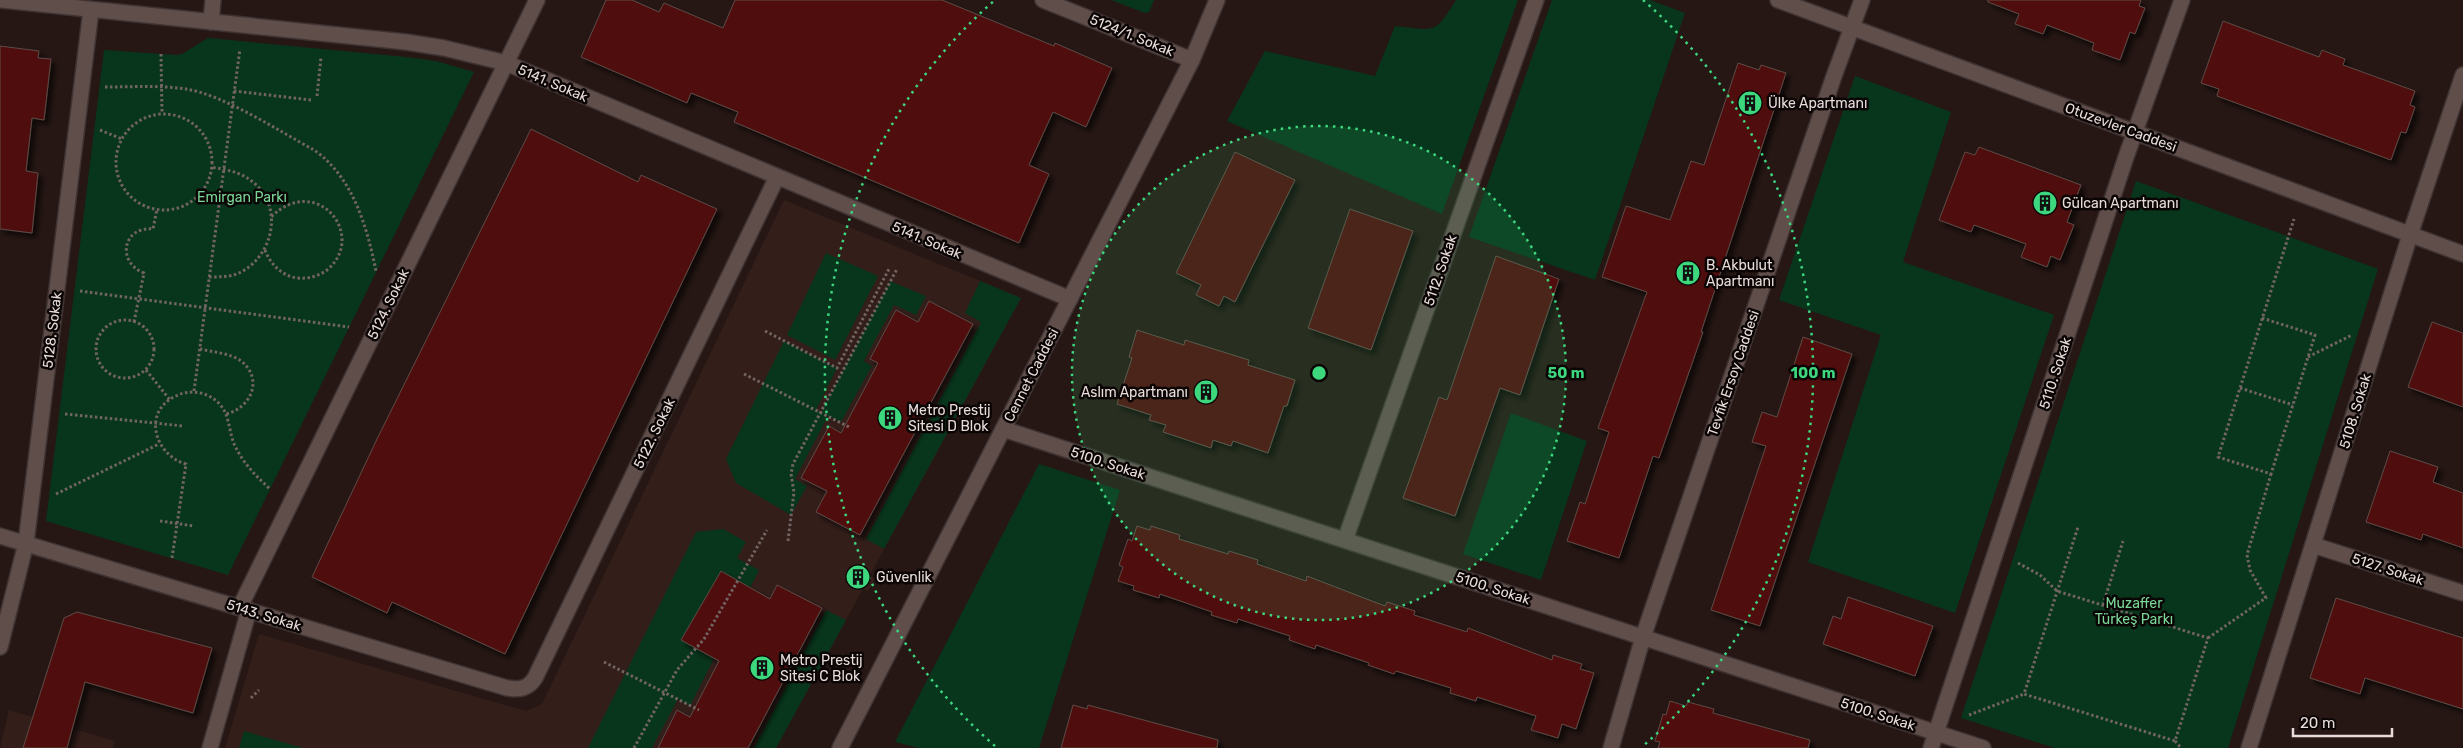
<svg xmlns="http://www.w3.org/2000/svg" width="2463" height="748" font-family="Rubik,sans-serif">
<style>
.built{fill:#331e1a}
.green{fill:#08361c}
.building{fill:#50100b;stroke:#5c4a47;filter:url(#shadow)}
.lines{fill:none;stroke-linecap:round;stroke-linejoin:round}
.minor-casing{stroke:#3e3332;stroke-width:18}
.path{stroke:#726462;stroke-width:3;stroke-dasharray:2.5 2.5;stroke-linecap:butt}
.minor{stroke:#604e4b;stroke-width:15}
.ring{fill:none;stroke:#3dd77e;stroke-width:2.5;stroke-dasharray:2.5 5}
.labels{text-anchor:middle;stroke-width:5;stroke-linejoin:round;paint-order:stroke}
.street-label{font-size:14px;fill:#e7dcda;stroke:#0a0504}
.poi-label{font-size:14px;fill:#e7dcda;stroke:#0a0504;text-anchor:start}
.park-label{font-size:14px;fill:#7ad798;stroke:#0a0504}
.centre{fill:#3dd77e;stroke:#0a0504;stroke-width:2.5}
.ring-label{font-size:15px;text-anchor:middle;font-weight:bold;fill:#3dd77e;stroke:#0a0504;stroke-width:5;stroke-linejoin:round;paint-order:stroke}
</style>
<defs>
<filter id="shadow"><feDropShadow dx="4.5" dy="4.5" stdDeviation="2.5" flood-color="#0009"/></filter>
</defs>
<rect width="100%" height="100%" fill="#261714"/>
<g class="built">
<path d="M784 200 1021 298 870 575 875 579 868 591 863 589 776 748H225L259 634 526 711 542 704Z"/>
<path d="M9 710 115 741 113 748H0Z"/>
</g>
<g class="green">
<path d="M1111 0H1154L1149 12 1145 13Z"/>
<path d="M1456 0H1518L1442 214 1227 121 1265 51 1375 76 1395 26C1435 30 1434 36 1456 0Z"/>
<path d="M1552 0H1650L1685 13 1595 280 1469 237Z"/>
<path d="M208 38 406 57 436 61 474 72 228 575 46 521 104 50 176 55 182 54Z"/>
<path d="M1855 76 1951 112 1903 262 2054 315 1955 613 1808 562 1881 335 1779 300Z"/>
<path d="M2136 181 2378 269 2228 748H2055L1961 718Z"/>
<path d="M826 253 878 276 835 360 787 335Z"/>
<path d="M890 281 926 296 916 315 894 305 864 361 872 366 841 422 828 416 795 479 807 486 791 515 736 483 726 459 784 341 837 368 816 410 821 412Z"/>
<path d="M980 281 1021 298 884 549 866 539 981 322 965 313Z"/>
<path d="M1511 413 1587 441 1541 580 1463 554Z"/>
<path d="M1039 464 1120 490 1039 748H919L895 742Z"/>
<path d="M723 529 746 542 737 558 759 570 690 706 678 699 652 748H588L696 532Z"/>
<path d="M826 610 846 620 776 748H754Z"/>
<path d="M244 731 303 748H239Z"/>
</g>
<g class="building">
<path d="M606 0H632L659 12 664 3 723 28 735 0H942L1054 46 1055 43 1112 68 1086 127 1053 112 1029 165 1049 174 1019 243 734 122 738 112 691 93 687 103 581 57Z"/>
<path d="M1988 0H2141L2139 6 2145 8 2135 34 2130 32 2120 60 2092 50 2094 43 2047 25 2043 34 2015 24 2019 14 1988 2Z"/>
<path d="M2223 21 2319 57 2322 50 2345 59 2343 65 2415 91 2410 105 2415 107 2406 133 2401 132 2391 160 2217 96 2219 89 2201 83Z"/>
<path d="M0 46 39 51 38 58 51 59 44 120 32 118 26 171 38 173 32 233 0 229Z"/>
<path d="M1738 63 1759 70 1761 65 1786 73 1701 332H1703L1659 458 1653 456 1619 558 1567 541 1580 502 1585 504 1609 432 1598 428 1647 292 1602 277 1626 206 1670 220 1691 161 1704 165Z"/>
<path d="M531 129 638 182 641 175 717 209 505 654 392 602 387 613 312 577 377 439Z"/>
<path d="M1979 147 2081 185 2067 222 2074 225 2060 260 2051 256 2047 267 2021 257 2026 244 1974 225 1971 232 1939 220 1965 152 1975 155Z"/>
<path d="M1235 152 1295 180 1235 302 1224 296 1219 306 1196 295 1201 285 1176 273Z"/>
<path d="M1350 209 1413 231 1371 350 1308 328Z"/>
<path d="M1496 256 1559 279 1520 395 1500 388 1455 516 1403 498 1439 397 1447 400Z"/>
<path d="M929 301 973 324 860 535 816 512 827 491 801 478 829 426 841 433 878 363 870 359 896 310 918 322Z"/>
<path d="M2432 322 2463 333V407L2408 387Z"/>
<path d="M1137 330 1184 345 1185 340 1249 360 1248 365 1295 380 1287 406H1284L1268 453 1233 441 1231 446 1213 440 1211 448 1163 432 1166 425 1149 420 1151 415 1117 404 1132 358 1129 357Z"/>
<path d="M1803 337 1852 354 1760 626 1711 610 1766 446 1752 442 1762 412 1777 417Z"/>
<path d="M2390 451 2438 467 2433 482 2463 493V548L2423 534 2421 540 2366 522Z"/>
<path d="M1137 526 1150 530 1151 526 1180 535 1179 539 1228 554 1229 551 1258 560 1257 564 1306 581 1307 576 1385 606 1387 602 1415 611 1414 615 1467 632 1468 628 1552 660 1553 655 1582 664 1580 669 1594 673 1576 729 1562 724 1558 738 1531 730 1536 716 1477 697 1476 701 1450 693 1451 688 1396 671 1394 674 1368 665 1369 663 1316 645 1315 649 1289 640 1290 636 1238 619 1237 623 1211 615 1212 612 1160 594 1159 598 1133 590 1134 586 1118 581 1123 567 1119 565 1128 539 1132 541Z"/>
<path d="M721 571 770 599 777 585 822 608 748 748H658L677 710 690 717 719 661 681 640Z"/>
<path d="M1848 597 1933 626 1915 676 1823 644 1833 616 1841 619Z"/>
<path d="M2336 598 2463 638V709L2365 678 2360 694 2310 678Z"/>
<path d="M77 612 212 648 193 713 85 682 67 748H23L64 618Z"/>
<path d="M1670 701 1686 706 1688 702 1714 709 1713 713 1810 740 1808 748H1658L1660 742 1655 741 1663 714 1666 715Z"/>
<path d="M1073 705 1087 709 1088 705 1218 740 1217 748H1061Z"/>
</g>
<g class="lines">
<defs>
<g id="minor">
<path d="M2 0 406 42 444 48 506 63 1070 299"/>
<path d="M1043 0 1192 60"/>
<path d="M1778 0 2463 254"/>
<path d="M211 22 213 0"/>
<path d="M1003 429 1983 748"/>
<path d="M0 536 507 688C519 690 528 689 535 678L777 177"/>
<path d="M1345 540 1536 0"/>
<path d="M2313 545 2463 593"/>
<path d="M240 607 537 0"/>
<path d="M0 647 26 543 91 10"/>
<path d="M210 748 249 610"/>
<path d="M840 748 1192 60 1217 0"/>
<path d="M1611 748 1643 637 1834 76 1862 0"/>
<path d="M1931 748 2126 157 2182 0"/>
<path d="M2249 748 2410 235 2463 75"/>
</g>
</defs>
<use href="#minor" class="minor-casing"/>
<g class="path">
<path d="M161 54 162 114"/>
<path d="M105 87C132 87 160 85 186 89 224 95 279 131 314 150 353 177 367 227 376 271"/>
<path d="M234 91 311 100"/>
<path d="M317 96 321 57"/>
<circle cx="164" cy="162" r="48"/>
<path d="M100 130 122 139"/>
<path d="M265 250C270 264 283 277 298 278 309 279 319 276 327 270 368 236 317 172 271 217"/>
<path d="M209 277C220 277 230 277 239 273 273 257 284 208 254 183 242 172 227 170 211 167"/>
<path d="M80 291 349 327"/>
<path d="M2262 318 2315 335 2271 474 2218 457 2294 219"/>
<circle cx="125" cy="349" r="29"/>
<path d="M134 322 144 273C116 262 123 226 153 229L157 209"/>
<path d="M765 331 837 368 890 267"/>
<path d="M200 349C212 352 230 353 241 361 264 379 251 408 226 414"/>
<path d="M2308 357 2352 335"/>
<path d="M146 370 170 400"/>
<path d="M744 374 849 427"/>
<path d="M2240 388 2293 405"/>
<path d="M194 391 240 49"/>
<path d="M65 414 183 426"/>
<path d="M56 494 159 444"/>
<path d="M160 521 194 526"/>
<path d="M788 541 794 492 791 474 793 464 897 269"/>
<path d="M172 558 186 464C154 455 142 411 176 396 193 387 216 394 225 412 230 423 230 437 236 448 244 464 257 477 270 489"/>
<path d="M2018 563 2040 575 2057 591 2208 638 2175 741 2024 694 2078 527"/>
<path d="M2266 598 2250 570 2247 555 2271 474"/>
<path d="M2103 605 2123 541"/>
<path d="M2208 638 2267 597"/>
<path d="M604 662 699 710"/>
<path d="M251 698 259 690"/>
<path d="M1969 715 2024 694"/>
<path d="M2175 741 2181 748"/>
<path d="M634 748 677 670 704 639 767 530"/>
</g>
<use href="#minor" class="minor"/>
</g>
<circle cx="1319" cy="373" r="247" fill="#3dd77e" fill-opacity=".12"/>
<g class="ring">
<circle cx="1319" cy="373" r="247"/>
<path d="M995 746A494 494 0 0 1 995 0M1643 0A494 494 0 0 1 1643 746"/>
</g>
<defs>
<symbol id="building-disc" viewBox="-11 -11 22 22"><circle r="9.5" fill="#3dd77e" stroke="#0a0504"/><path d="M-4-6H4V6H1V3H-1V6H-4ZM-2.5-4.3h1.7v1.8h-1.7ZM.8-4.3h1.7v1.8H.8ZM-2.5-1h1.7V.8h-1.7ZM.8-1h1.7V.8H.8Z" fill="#111"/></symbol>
</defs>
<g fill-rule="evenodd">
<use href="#building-disc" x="1736" y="89" width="28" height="28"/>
<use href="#building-disc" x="2031" y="189" width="28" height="28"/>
<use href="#building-disc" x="1674" y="259" width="28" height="28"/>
<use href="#building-disc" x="1192" y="378" width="28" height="28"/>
<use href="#building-disc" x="876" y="404" width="28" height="28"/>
<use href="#building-disc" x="844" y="563" width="28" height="28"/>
<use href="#building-disc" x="748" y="654" width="28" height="28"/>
</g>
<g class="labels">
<g class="street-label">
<text transform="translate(1132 35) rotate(22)" y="5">5124/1. Sokak</text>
<text transform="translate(553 83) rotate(23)" y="5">5141. Sokak</text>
<text transform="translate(2121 127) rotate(20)" y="5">Otuzevler Caddesi</text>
<text transform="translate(927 240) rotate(23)" y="5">5141. Sokak</text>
<text transform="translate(1440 270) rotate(-71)" y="5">5112. Sokak</text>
<text transform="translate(388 304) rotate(-64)" y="5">5124. Sokak</text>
<text transform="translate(52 330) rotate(-83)" y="5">5128. Sokak</text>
<text transform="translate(1733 373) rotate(-71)" y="5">Tevfik Ersoy Caddesi</text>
<text transform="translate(2055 373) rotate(-72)" y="5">5110. Sokak</text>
<text transform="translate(1031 375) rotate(-63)" y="5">Cennet Caddesi</text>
<text transform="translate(2355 411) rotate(-73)" y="5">5108. Sokak</text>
<text transform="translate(654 433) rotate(-64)" y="5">5122. Sokak</text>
<text transform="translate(1108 463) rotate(18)" y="5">5100. Sokak</text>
<text transform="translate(2388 569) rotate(18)" y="5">5127. Sokak</text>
<text transform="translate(1493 588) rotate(18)" y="5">5100. Sokak</text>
<text transform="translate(264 615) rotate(17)" y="5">5143. Sokak</text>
<text transform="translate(1878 714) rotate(18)" y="5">5100. Sokak</text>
</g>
<g class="poi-label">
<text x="1768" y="108">Ülke Apartmanı</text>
<text x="2062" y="208">Gülcan Apartmanı</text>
<text x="1706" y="270">B. Akbulut<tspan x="1706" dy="16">Apartmanı</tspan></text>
<text x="1188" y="397" text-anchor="end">Aslım Apartmanı</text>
<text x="908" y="415">Metro Prestij<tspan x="908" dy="16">Sitesi D Blok</tspan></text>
<text x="876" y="582">Güvenlik</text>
<text x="780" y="665">Metro Prestij<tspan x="780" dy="16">Sitesi C Blok</tspan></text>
</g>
<g class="park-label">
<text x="242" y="202">Emirgan Parkı</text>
<text x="2134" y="608">Muzaffer<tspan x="2134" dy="16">Türkeş Parkı</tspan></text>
</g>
</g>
<circle cx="1319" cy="373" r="8" class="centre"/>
<g class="ring-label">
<text x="1566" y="378">50 m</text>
<text x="1813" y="378">100 m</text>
</g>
<path d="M2293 728v8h99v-8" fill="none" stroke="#e7dcda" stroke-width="2.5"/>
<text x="2300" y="728" font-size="15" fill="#e7dcda" stroke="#0a0504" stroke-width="4" paint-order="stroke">20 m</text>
</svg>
